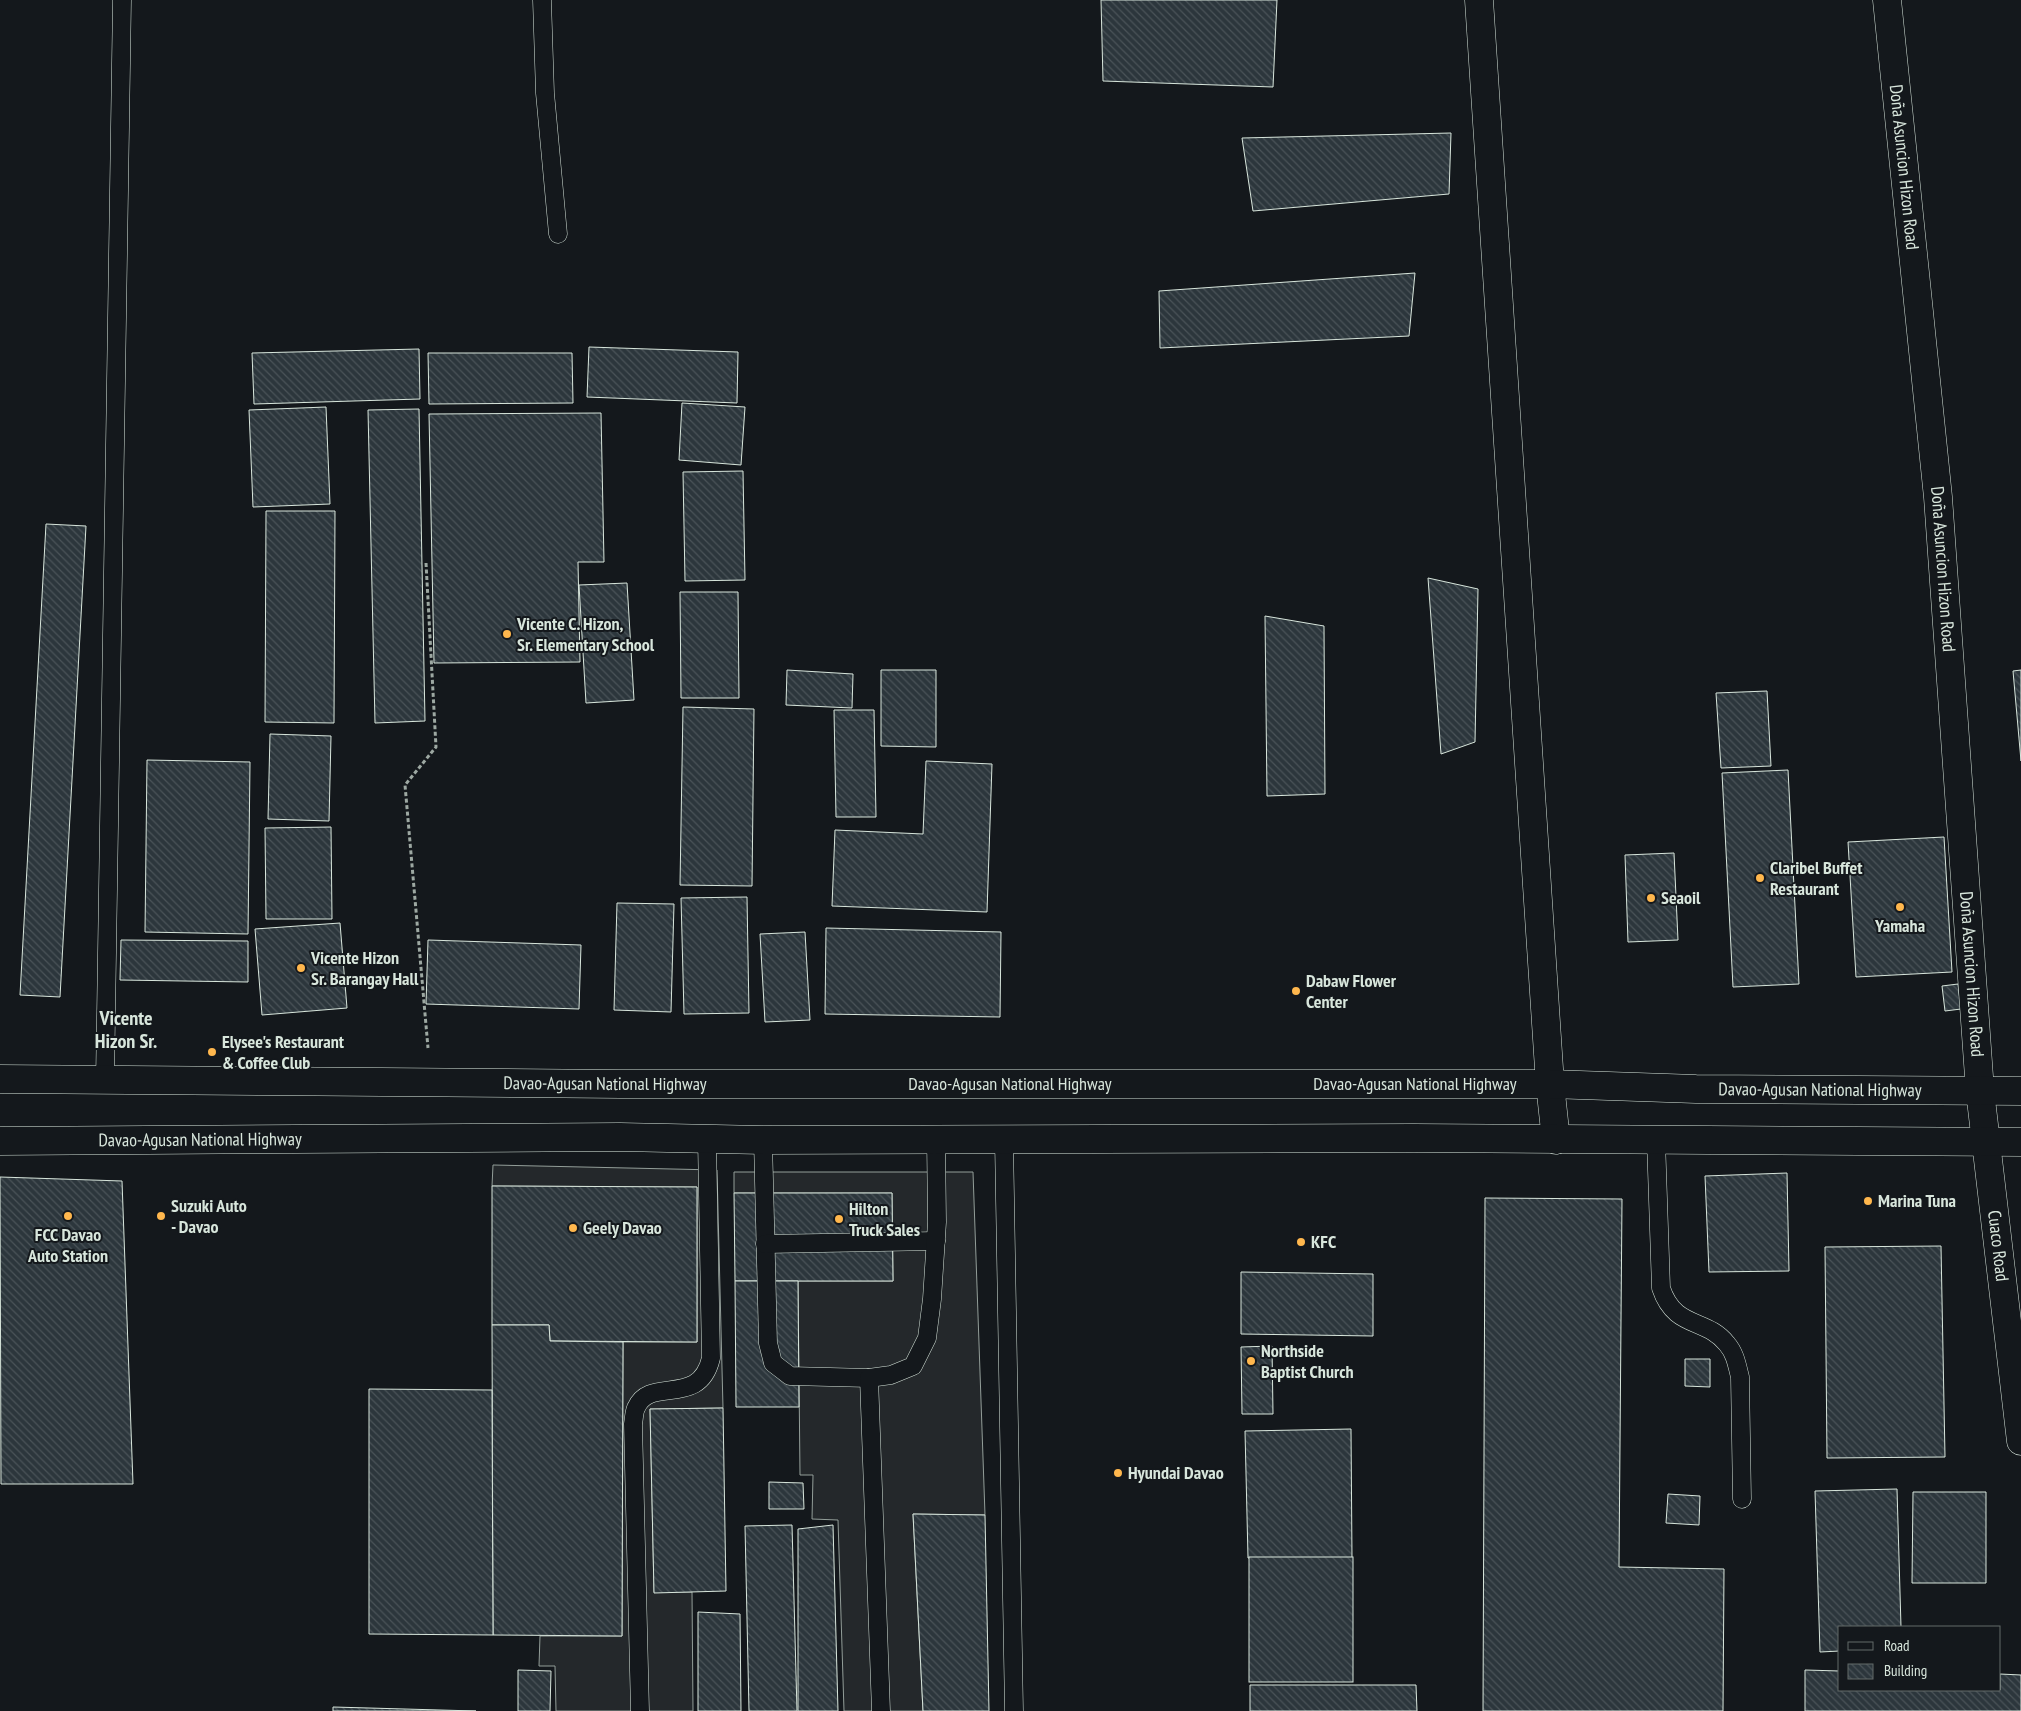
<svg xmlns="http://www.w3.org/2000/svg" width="2021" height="1711" font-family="'PT Sans Narrow',sans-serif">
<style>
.parking{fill:#24282b;stroke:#939e99}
.building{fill:url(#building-back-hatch);stroke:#d8e6dc}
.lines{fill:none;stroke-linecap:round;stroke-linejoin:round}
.service-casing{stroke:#d8e6dc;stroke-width:19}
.minor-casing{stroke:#d8e6dc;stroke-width:29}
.primary-casing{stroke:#d8e6dc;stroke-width:29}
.path{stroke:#9da8a2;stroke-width:3;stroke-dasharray:4 2.5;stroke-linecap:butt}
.service{stroke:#14181c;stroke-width:18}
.minor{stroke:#14181c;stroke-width:28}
.primary{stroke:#14181c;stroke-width:28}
.poi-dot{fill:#ffb74d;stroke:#14181c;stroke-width:2}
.labels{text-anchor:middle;stroke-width:4;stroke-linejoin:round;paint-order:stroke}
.street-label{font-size:18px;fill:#d8e6dc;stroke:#14181c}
.poi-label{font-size:18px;font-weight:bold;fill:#d8e6dc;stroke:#14181c;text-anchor:start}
.quarter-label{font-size:20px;font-weight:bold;fill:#d8e6dc;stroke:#14181c}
</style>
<defs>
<pattern id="building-back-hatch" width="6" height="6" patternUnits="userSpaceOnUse" patternTransform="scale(1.25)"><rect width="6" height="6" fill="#2c363c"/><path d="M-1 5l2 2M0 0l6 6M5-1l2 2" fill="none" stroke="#4a5358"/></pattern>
</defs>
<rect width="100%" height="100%" fill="#14181c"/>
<g class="parking">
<path d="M493 1165 717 1170 723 1408 650 1409 654 1592H692L693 1711H556L555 1666H539L540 1636H622L623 1342H697V1187L492 1186Z"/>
<path d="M734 1172H973L985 1515 913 1514 923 1711H844L838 1520 812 1519 813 1475H800L798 1281H893L892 1193H734Z"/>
</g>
<g class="building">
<path d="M1101 0H1277L1273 87 1103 81Z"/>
<path d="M1451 133 1449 194 1253 211 1242 138Z"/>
<path d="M1415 273 1409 336 1160 348 1159 291Z"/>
<path d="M589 347 738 352 737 403 587 397Z"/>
<path d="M419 349 420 399 254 404 252 353Z"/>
<path d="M428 353H572L573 403 429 404Z"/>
<path d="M682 403 745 407 741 465 679 460Z"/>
<path d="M326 407 330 504 253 507 249 410Z"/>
<path d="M419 409 425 721 375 723 368 410Z"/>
<path d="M601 413 604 562H578L580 662 434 663 429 414Z"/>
<path d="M743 471 745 580 685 581 683 472Z"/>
<path d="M266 511H335L334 723 265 722Z"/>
<path d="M46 524 86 526 60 997 20 995Z"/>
<path d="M1428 578 1478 589 1475 742 1441 754Z"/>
<path d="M627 583 634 700 586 703 579 585Z"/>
<path d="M680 592H738L739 698H681Z"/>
<path d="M1265 616 1324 626 1325 794 1267 796Z"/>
<path d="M787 670 853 674 852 708 786 705Z"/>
<path d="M881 670H936V747L881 746Z"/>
<path d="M2021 670V761L2013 671Z"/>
<path d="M1767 691 1771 766 1721 768 1716 693Z"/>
<path d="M683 707 754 709 752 886 680 885Z"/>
<path d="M834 710H874L876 817H836Z"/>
<path d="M270 734 331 736 329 821 268 819Z"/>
<path d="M147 760 250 762 248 934 145 932Z"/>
<path d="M926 761 992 764 987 912 832 906 835 830 923 834Z"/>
<path d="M1788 770 1799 984 1733 987 1722 773Z"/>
<path d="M331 827 332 919H266L265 828Z"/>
<path d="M1944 837 1952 972 1856 977 1848 842Z"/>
<path d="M1674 853 1678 940 1628 942 1625 855Z"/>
<path d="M747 897 749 1013 684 1014 681 898Z"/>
<path d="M617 903 674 904 671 1012 614 1010Z"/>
<path d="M340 923 347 1008 262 1015 255 929Z"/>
<path d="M826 928 1001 932 1000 1017 825 1014Z"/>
<path d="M805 932 810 1020 765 1022 760 934Z"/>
<path d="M121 940 248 941V982L120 980Z"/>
<path d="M428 940 581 945 579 1009 426 1004Z"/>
<path d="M1958 984 1961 1009 1945 1011 1942 986Z"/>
<path d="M1787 1173 1789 1271 1709 1272 1705 1176Z"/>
<path d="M0 1177 122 1181 133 1484H1Z"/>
<path d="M492 1186 697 1187V1342L550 1341 549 1325H492Z"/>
<path d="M734 1193H892L893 1281H735Z"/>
<path d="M1485 1198 1622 1199 1619 1567 1724 1569 1723 1711H1483Z"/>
<path d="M1941 1246 1945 1457 1827 1458 1825 1247Z"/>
<path d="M1241 1272 1373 1274V1336L1241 1334Z"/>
<path d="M735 1281H798L799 1407H736Z"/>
<path d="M492 1325H549L550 1341 623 1342 622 1636 493 1635Z"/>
<path d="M1272 1346 1273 1414H1242L1241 1347Z"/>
<path d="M1685 1359H1710V1387L1685 1386Z"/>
<path d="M369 1389 492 1390 493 1635 369 1634Z"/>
<path d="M723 1408 726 1591 654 1593 650 1409Z"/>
<path d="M1351 1429 1352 1558H1248L1245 1431Z"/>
<path d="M769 1482 803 1483 804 1509H769Z"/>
<path d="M1897 1489 1901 1627H1840V1651L1820 1652 1815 1491Z"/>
<path d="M1913 1492H1986V1583H1912Z"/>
<path d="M1668 1494 1700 1496 1699 1525 1666 1523Z"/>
<path d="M913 1514 985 1515 989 1711H923Z"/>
<path d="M792 1525 797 1711H749L745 1526Z"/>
<path d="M833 1525 838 1711H798V1529Z"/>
<rect x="1249" y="1557" width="104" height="125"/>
<path d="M698 1612 740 1614 741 1711H698Z"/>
<path d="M518 1670 551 1671 550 1711H518Z"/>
<path d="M1805 1670 1840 1671V1690H2000V1674L2021 1675V1711H1805Z"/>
<path d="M1250 1685H1416L1417 1711H1250Z"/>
<path d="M333 1707 476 1711H333Z"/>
</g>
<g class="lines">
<defs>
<g id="service">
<path d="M542 0 545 93 558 234"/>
<path d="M105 1080 122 0"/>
<path d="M763 1140 768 1343 773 1363 790 1376 869 1378"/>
<path d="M1656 1140 1661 1288C1675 1330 1706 1317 1727 1344 1735 1353 1737 1365 1740 1377L1742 1499"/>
<path d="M1004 1141 1014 1711"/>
<path d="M765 1244 936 1241"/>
<path d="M640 1711 633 1424C634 1419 634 1412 636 1408 650 1375 699 1409 711 1358L707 1140"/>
<path d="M881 1711 869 1378 891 1375 913 1366 927 1338 932 1299 937 1222 936 1140"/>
</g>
<g id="minor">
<path d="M1479 0 1550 1084 1556 1140"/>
<path id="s1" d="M1887 0 1938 497 1980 1091 2021 1441"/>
</g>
<g id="primary">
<path id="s2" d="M0 1079 621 1084H1550L1696 1089 2021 1091"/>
<path id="s3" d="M0 1141 620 1137 763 1140 1414 1138 2021 1142"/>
</g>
</defs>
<use href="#service" class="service-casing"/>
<use href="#minor" class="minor-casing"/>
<use href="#primary" class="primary-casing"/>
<path class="path" d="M426 563 436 747 405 785 428 1048"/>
<use href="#service" class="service"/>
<use href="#minor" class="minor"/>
<use href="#primary" class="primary"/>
</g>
<g class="poi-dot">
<circle cx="507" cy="634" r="5"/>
<circle cx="1760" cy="878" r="5"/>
<circle cx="1651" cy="898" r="5"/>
<circle cx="1900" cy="907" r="5"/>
<circle cx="301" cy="968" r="5"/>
<circle cx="1296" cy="991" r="5"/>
<circle cx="212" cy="1052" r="5"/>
<circle cx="1868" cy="1201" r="5"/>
<circle cx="68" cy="1216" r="5"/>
<circle cx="161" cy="1216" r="5"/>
<circle cx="839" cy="1219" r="5"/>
<circle cx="573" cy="1228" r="5"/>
<circle cx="1301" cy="1242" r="5"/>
<circle cx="1251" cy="1361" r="5"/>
<circle cx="1118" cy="1473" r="5"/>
</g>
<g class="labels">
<g class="street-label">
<text dy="6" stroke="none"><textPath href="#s1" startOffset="168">Doña Asuncion Hizon Road</textPath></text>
<text dy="6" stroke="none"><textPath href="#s1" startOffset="572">Doña Asuncion Hizon Road</textPath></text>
<text dy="6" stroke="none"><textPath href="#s1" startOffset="978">Doña Asuncion Hizon Road</textPath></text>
<text dy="6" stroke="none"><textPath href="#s2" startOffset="605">Davao-Agusan National Highway</textPath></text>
<text dy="6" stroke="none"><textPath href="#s2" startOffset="1010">Davao-Agusan National Highway</textPath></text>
<text dy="6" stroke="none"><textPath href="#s2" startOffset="1415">Davao-Agusan National Highway</textPath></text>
<text dy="6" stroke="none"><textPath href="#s2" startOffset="1820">Davao-Agusan National Highway</textPath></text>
<text dy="6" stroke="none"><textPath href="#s3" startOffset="200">Davao-Agusan National Highway</textPath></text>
<text dy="6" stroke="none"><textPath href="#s1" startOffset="1251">Cuaco Road</textPath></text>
</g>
<g class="poi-label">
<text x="517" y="630">Vicente C. Hizon,<tspan x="517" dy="21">Sr. Elementary School</tspan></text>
<text x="1770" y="874">Claribel Buffet<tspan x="1770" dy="21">Restaurant</tspan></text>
<text x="1661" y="904">Seaoil</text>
<text x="1900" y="932" text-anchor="middle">Yamaha</text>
<text x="311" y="964">Vicente Hizon<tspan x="311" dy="21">Sr. Barangay Hall</tspan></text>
<text x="1306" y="987">Dabaw Flower<tspan x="1306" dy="21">Center</tspan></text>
<text x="222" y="1048">Elysee's Restaurant<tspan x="222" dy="21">&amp; Coffee Club</tspan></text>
<text x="1878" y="1207">Marina Tuna</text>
<text x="171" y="1212">Suzuki Auto<tspan x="171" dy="21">- Davao</tspan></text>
<text x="849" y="1215">Hilton<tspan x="849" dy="21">Truck Sales</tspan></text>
<text x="583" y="1234">Geely Davao</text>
<text x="68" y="1241" text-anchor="middle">FCC Davao<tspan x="68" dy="21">Auto Station</tspan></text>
<text x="1311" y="1248">KFC</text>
<text x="1261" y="1357">Northside<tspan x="1261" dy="21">Baptist Church</tspan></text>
<text x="1128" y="1479">Hyundai Davao</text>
</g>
<g class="quarter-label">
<text x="126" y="1025">Vicente<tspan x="126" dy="23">Hizon Sr.</tspan></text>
</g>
</g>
<rect x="1838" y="1626" width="162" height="65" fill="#14181c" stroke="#626a69"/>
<rect x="1848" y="1642" width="25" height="8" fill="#14181c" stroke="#626a69"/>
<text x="1884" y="1651" font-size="15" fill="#d8e6dc">Road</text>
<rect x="1848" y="1664" width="25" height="15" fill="url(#building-back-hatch)" stroke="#626a69"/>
<text x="1884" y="1676" font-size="15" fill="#d8e6dc">Building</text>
</svg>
